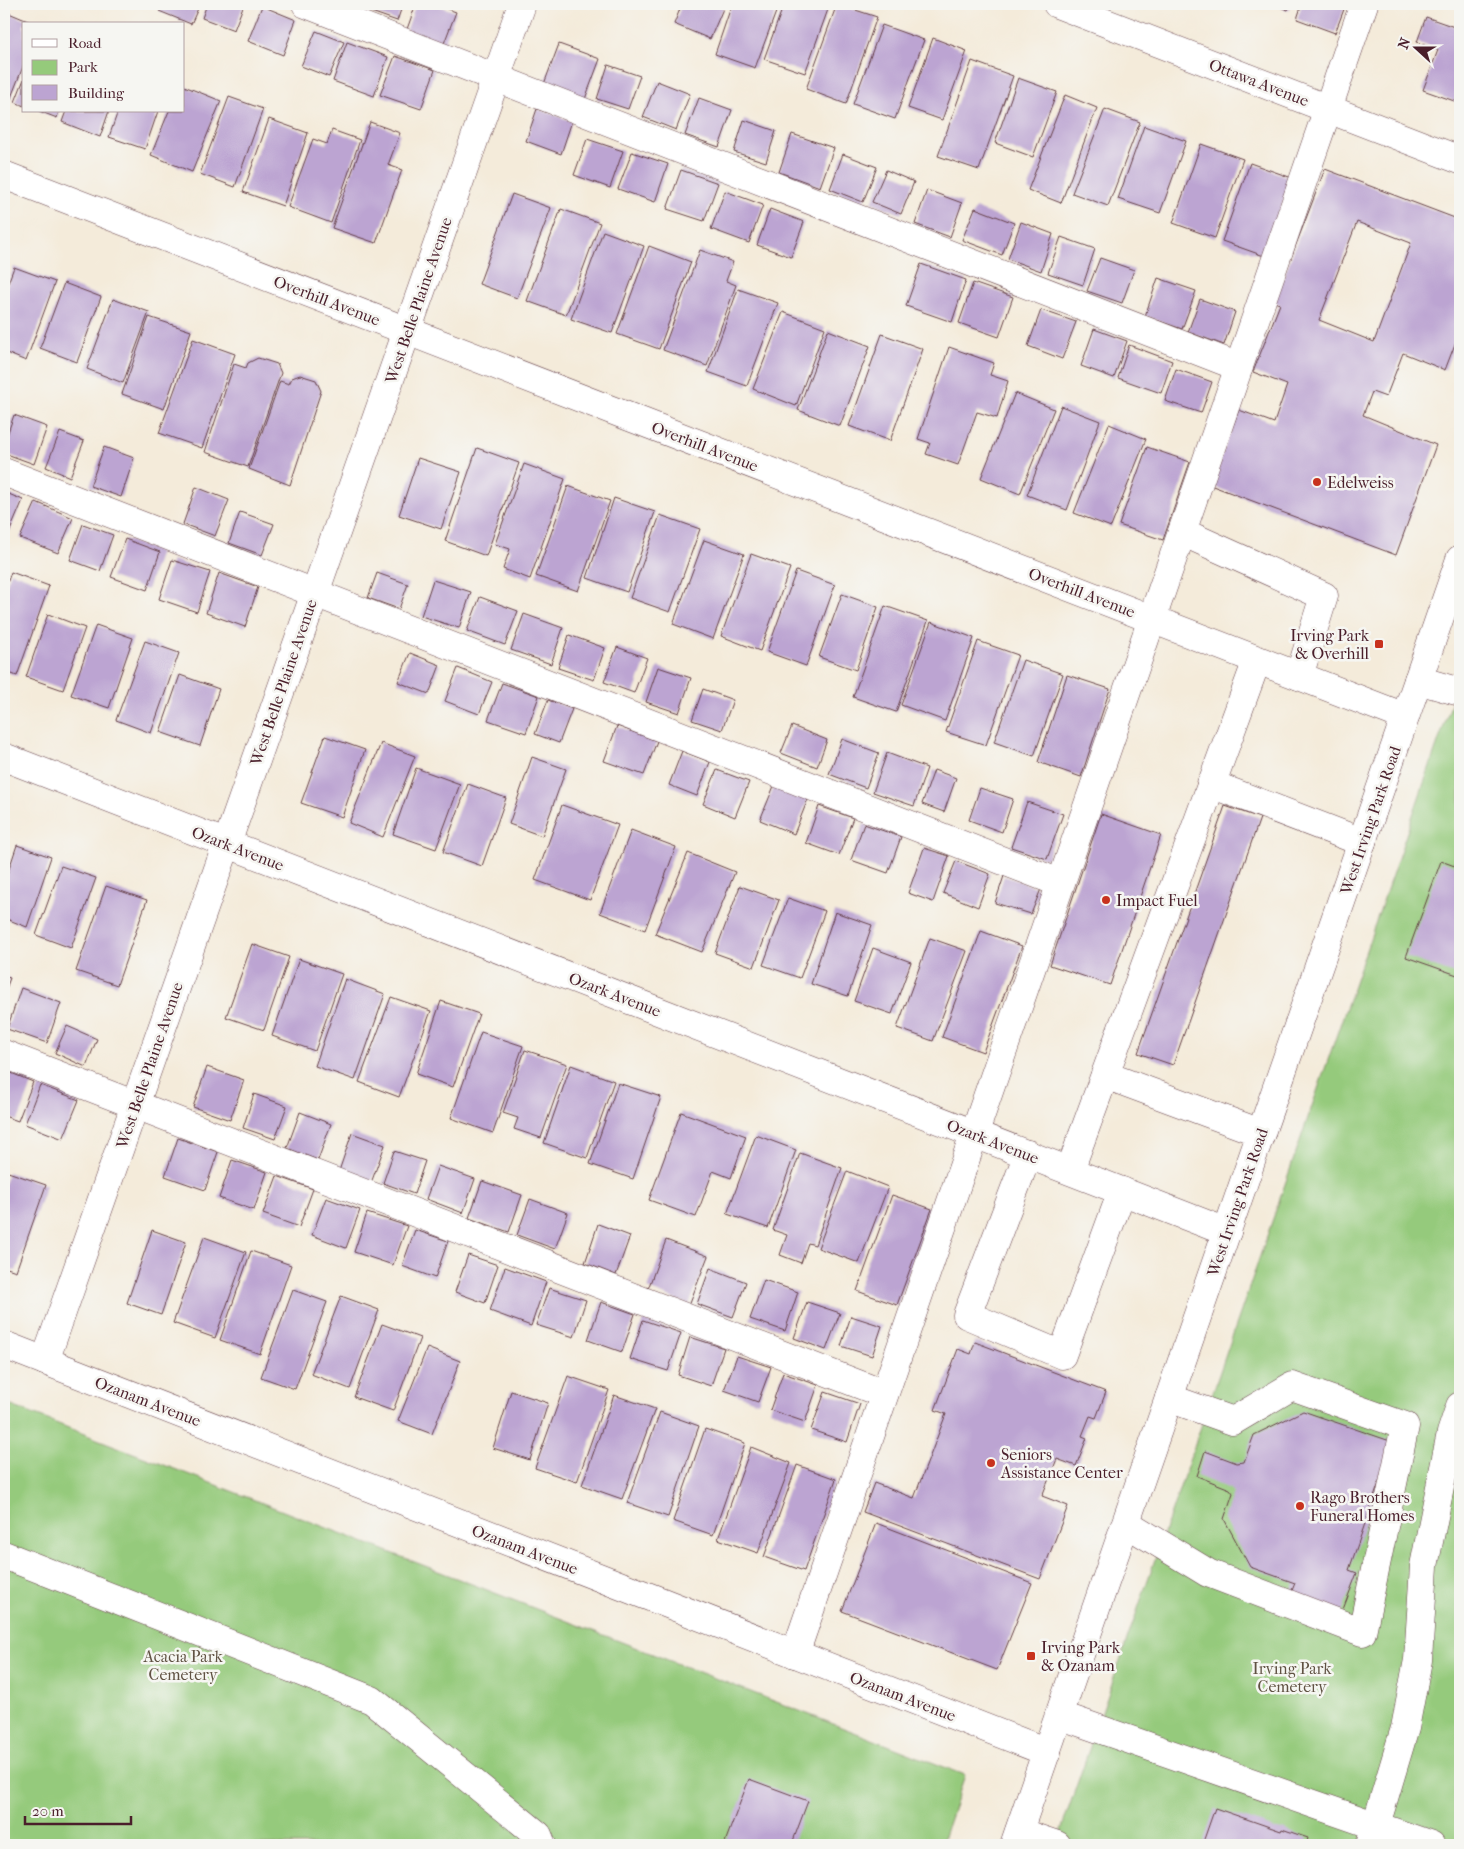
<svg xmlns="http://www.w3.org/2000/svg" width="1464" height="1849" font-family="'IM FELL French Canon',serif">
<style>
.green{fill:#95ca7b;stroke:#707453}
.building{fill:#bca4d2;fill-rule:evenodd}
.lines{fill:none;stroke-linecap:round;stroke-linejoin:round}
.minor-casing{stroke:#643e45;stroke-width:29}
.major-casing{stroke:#643e45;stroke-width:29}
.minor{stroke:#fff;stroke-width:28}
.major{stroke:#fff;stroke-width:28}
.poi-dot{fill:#c8321e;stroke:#f6f6f2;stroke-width:2}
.labels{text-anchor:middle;stroke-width:5;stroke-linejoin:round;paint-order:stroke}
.street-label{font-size:16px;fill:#4a1f2b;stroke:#f6f6f2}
.poi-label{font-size:16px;fill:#4a1f2b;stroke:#f6f6f2;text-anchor:start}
.park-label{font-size:16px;fill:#605243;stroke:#f6f6f2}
</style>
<rect width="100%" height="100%" fill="#f6f6f2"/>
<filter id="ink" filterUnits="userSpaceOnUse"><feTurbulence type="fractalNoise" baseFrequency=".02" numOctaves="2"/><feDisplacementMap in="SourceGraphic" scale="10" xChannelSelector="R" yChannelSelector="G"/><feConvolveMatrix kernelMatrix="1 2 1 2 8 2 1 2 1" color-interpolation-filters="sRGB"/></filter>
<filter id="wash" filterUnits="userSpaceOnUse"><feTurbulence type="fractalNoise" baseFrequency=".0096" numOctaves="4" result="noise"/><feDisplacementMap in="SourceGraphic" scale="20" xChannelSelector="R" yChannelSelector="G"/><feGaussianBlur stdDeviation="1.12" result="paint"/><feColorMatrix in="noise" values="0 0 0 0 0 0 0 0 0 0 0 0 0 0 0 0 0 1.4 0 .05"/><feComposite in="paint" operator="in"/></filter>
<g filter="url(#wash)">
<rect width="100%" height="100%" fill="#f4ebda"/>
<g class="green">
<path d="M1460 679V1845H1056Z"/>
<path d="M4 1403 965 1775 941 1845H4Z"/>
</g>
<g id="blocks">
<g class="building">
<path d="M162 4H200L191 24 159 11Z"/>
<path d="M207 4H244L234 30 202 18Z"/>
<path d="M361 4H403L397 21 360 8Z"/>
<path d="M416 4H434L456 12 443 46 406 32Z"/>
<path d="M682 4H725L710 39 674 24Z"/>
<path d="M732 4H779L755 68 715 54Z"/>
<path d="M784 4H830L805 73 764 59Z"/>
<path d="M837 4 877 17 846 104 806 89Z"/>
<path d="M1272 4H1291L1288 10Z"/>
<path d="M1302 4H1346L1335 33 1297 19Z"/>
<path d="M262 6 296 20 283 55 248 41Z"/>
<path d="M4 11 35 24H24V64L10 100 4 98Z"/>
<path d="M1426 17 1460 29V103L1423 90 1438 50 1417 42Z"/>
<path d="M882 25 924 40 895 119 853 104Z"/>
<path d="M316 31 344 42 329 77 301 66Z"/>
<path d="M933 38 967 51 942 120 908 108Z"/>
<path d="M347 42 388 57 374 96 333 81Z"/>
<path d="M559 44 600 59 585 99 544 84Z"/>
<path d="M395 56 435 70 421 109 380 95Z"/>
<path d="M972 61 1013 76 979 170 938 156Z"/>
<path d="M608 65 640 76 628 109 597 99Z"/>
<path d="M1018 78 1057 92 1033 157 995 143Z"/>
<path d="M24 79V106L15 102Z"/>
<path d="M657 81 690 94 676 130 643 117Z"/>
<path d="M184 86 221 101 192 172 151 155 169 111H184Z"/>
<path d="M1065 95 1097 108 1061 203 1028 190Z"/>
<path d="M229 97 263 109 235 187 200 174Z"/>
<path d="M699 98 732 110 719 147 685 135Z"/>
<path d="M537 109 572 121 561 154 526 141Z"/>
<path d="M1105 109 1140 122 1108 206 1072 193Z"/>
<path d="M39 111H59L57 118Z"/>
<path d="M66 111H109L100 137 62 122Z"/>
<path d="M118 111H158L145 149 109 137Z"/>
<path d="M269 119 308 133 283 206 243 192Z"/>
<path d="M744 120 776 131 766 162 734 152Z"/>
<path d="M370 122 400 133 388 165 402 170 376 243 332 228Z"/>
<path d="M1144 126 1186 141 1160 213 1118 199Z"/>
<path d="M332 130 360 140 331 223 288 207 313 139 327 144Z"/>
<path d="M792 134 834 148 820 187 779 172Z"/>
<path d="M587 139 623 151 610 188 574 175Z"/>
<path d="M1201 144 1243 159 1215 238 1173 223Z"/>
<path d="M632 152 668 164 655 202 618 189Z"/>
<path d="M843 154 877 167 863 202 830 189Z"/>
<path d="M1250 163 1292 178 1264 256 1222 241Z"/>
<path d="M1325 169 1460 220V331L1445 370 1403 353 1386 397 1372 392 1363 415 1436 445 1396 555 1210 485 1239 410 1274 423 1287 385 1253 372 1280 304 1274 302ZM1357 222 1411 243 1374 342 1319 320Z"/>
<path d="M681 170 718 183 704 221 667 209Z"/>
<path d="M886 170 914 182 901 214 872 202Z"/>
<path d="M927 190 962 203 950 237 915 224Z"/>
<path d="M725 191 763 205 749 243 711 229Z"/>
<path d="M512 194 551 208 517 298 479 284Z"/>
<path d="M975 208 1014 223 1002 255 962 240Z"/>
<path d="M561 209 600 223 566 315 527 301Z"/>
<path d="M770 209 804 222 791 257 757 245Z"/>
<path d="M1021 222 1053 234 1041 271 1008 259Z"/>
<path d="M603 231 644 246 612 333 571 319Z"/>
<path d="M1061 237 1095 249 1083 285 1048 273Z"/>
<path d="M649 246 691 262 659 349 617 334Z"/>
<path d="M700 250 733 262 726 281 736 285 707 366 663 350Z"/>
<path d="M1100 258 1134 270 1122 303 1087 291Z"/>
<path d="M921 264 966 280 952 322 906 306Z"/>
<path d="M14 267 55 282 26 361 4 352V294Z"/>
<path d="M1158 278 1196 291 1182 329 1145 316Z"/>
<path d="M64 283 101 297 77 362 40 348Z"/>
<path d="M973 283 1013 297 999 337 959 323Z"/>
<path d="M738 289 778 303 747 386 708 372Z"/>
<path d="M113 299 149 312 123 383 87 369Z"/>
<path d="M1200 299 1235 312 1224 345 1188 332Z"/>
<path d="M1041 310 1076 322 1062 359 1028 346Z"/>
<path d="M783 312 825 328 796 406 753 389Z"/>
<path d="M149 317 191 331 164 409 122 394Z"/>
<path d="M1094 329 1127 341 1114 378 1081 366Z"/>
<path d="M828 330 870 346 840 426 798 410Z"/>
<path d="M882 334 923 349 890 441 849 426Z"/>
<path d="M193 339 235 354 202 448 159 433Z"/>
<path d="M1129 345 1172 361 1161 393 1118 378Z"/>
<path d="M949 347 994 363 990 375 1008 381 997 418 977 412 958 465 926 454 930 443 918 439Z"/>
<path d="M258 358 277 364 281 373 248 467 205 452 234 364 246 368 248 363Z"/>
<path d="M1176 369 1212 382 1201 413 1165 401Z"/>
<path d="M300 375 316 380 321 391 290 485 249 469 280 381 289 384 292 378Z"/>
<path d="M1015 393 1054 409 1020 494 981 478Z"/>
<path d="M1061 406 1100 421 1067 510 1027 495Z"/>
<path d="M14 415 47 427 34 464 4 453V444Z"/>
<path d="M1109 424 1146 439 1111 527 1074 513Z"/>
<path d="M60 432 84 441 70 477 46 467Z"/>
<path d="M104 447 134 458 121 497 90 486Z"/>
<path d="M1147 447 1190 462 1163 540 1119 525Z"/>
<path d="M477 448 519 463 486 556 445 541Z"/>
<path d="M418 458 461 472 441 529 399 515Z"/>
<path d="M524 464 565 479 530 579 503 569 510 549 495 544Z"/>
<path d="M568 486 610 501 578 591 536 576Z"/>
<path d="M196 487 229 500 215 536 183 524Z"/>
<path d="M4 492 23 500 9 533 4 531Z"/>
<path d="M614 498 655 512 627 592 587 578Z"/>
<path d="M36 502 73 518 58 553 20 538Z"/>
<path d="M240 512 274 524 262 555 229 543Z"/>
<path d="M660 515 700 529 670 612 630 598Z"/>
<path d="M83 524 113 535 100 571 70 560Z"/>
<path d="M125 539 160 552 147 590 111 577Z"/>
<path d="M704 540 744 554 713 639 673 624Z"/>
<path d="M751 554 790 568 760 651 721 636Z"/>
<path d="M172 560 210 572 197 612 159 599Z"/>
<path d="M796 571 835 585 806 666 767 652Z"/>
<path d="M11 572 49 586 17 676 4 671V592Z"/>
<path d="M219 573 258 587 245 627 206 613Z"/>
<path d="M377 573 408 584 399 609 368 598Z"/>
<path d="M433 580 471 592 459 628 421 616Z"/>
<path d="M842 594 878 607 856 670 819 657Z"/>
<path d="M480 597 518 611 505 645 467 631Z"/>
<path d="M885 606 928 621 896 712 853 697Z"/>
<path d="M48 614 85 628 63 690 26 677Z"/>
<path d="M524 614 563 628 551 664 511 650Z"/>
<path d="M931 622 974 638 945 721 901 705Z"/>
<path d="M96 625 133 638 109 708 71 695Z"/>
<path d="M569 635 605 648 594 680 558 668Z"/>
<path d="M145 641 179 653 151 733 116 720Z"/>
<path d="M978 641 1018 655 986 745 946 732Z"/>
<path d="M617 647 647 658 634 693 604 682Z"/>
<path d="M410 653 440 665 429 694 398 682Z"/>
<path d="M1023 660 1063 674 1034 756 994 742Z"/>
<path d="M658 667 691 678 679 713 646 702Z"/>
<path d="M458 668 492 682 479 714 445 701Z"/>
<path d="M180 675 219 689 200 746 160 732Z"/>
<path d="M1067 675 1110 689 1081 777 1038 762Z"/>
<path d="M502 683 539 696 526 733 488 720Z"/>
<path d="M703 689 733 700 722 730 692 720Z"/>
<path d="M548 700 572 709 559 743 535 734Z"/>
<path d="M617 726 657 741 644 775 604 761Z"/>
<path d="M792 726 827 740 817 767 781 753Z"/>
<path d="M325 736 365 750 342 817 301 803Z"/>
<path d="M842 739 879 753 866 788 829 774Z"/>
<path d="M381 743 415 756 383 837 349 823Z"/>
<path d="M682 751 710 762 697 796 669 785Z"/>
<path d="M887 753 927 768 914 806 873 792Z"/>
<path d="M532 757 566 769 542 836 509 824Z"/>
<path d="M416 768 460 784 436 849 393 834Z"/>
<path d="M717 770 749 782 735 817 703 804Z"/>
<path d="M934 770 956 778 944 812 922 804Z"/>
<path d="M468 784 506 798 482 866 443 852Z"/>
<path d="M774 786 808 799 794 834 760 820Z"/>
<path d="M980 788 1013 799 1002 832 969 820Z"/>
<path d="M1027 802 1063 814 1047 859 1011 847Z"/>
<path d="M562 805 618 825 590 900 535 880Z"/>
<path d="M819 806 853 818 839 855 806 843Z"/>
<path d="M1225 806 1260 818 1173 1065 1138 1053Z"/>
<path d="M1101 814 1161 835 1110 985 1050 965Z"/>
<path d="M864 824 901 837 888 873 851 860Z"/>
<path d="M631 830 676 847 645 930 600 913Z"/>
<path d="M17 845 51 857 27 927 4 918V884Z"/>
<path d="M924 848 949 856 933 902 908 893Z"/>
<path d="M688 853 735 872 702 952 655 934Z"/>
<path d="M956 861 990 874 978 907 943 893Z"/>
<path d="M1441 861 1460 868V976L1406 957Z"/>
<path d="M61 866 96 878 71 948 36 935Z"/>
<path d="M1004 876 1041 889 1031 914 995 903Z"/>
<path d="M106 886 147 900 117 985 76 971Z"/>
<path d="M740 886 779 900 754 967 715 953Z"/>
<path d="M788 898 825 911 800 978 763 965Z"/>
<path d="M835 912 872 925 848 996 811 984Z"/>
<path d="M981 931 1022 946 983 1052 942 1037Z"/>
<path d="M930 938 967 951 933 1041 897 1028Z"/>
<path d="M252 944 289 957 264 1030 226 1017Z"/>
<path d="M873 948 911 962 892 1014 854 1001Z"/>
<path d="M299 959 342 974 315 1051 272 1036Z"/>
<path d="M4 976 10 978 4 994Z"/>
<path d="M345 979 385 994 355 1080 315 1066Z"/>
<path d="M21 988 61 1003 47 1043 7 1029Z"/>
<path d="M391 997 431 1011 399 1097 359 1082Z"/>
<path d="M441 1001 479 1014 453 1087 416 1074Z"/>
<path d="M67 1026 97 1039 86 1067 55 1053Z"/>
<path d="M481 1032 523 1046 493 1133 451 1118Z"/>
<path d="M525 1050 567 1064 541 1138 514 1129 518 1118 503 1113Z"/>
<path d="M571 1065 614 1081 587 1158 544 1143Z"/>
<path d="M207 1067 244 1080 230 1120 193 1107Z"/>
<path d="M4 1070 33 1082 18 1121 4 1116Z"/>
<path d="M618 1083 661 1097 633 1179 590 1164Z"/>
<path d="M40 1085 79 1100 63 1139 25 1124Z"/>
<path d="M254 1094 287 1106 275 1139 243 1128Z"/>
<path d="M300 1112 331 1124 318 1160 287 1148Z"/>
<path d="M681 1112 746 1136 731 1178 713 1171 696 1217 649 1200Z"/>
<path d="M352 1133 385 1145 371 1183 339 1171Z"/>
<path d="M756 1135 796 1150 768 1228 727 1214Z"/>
<path d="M178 1138 218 1152 205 1190 165 1176Z"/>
<path d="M394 1151 425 1161 414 1194 383 1183Z"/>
<path d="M800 1153 842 1168 815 1245 808 1243 801 1263 780 1255 787 1235 773 1230Z"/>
<path d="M232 1160 267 1172 254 1210 219 1198Z"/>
<path d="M438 1166 475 1179 463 1213 426 1199Z"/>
<path d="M847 1171 888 1187 859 1263 818 1248Z"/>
<path d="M8 1172 46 1185 16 1271 4 1267V1184Z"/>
<path d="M277 1176 313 1189 299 1227 263 1214Z"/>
<path d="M482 1181 522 1195 509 1232 469 1218Z"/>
<path d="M892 1195 932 1209 897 1305 857 1291Z"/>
<path d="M326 1198 360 1210 346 1248 312 1235Z"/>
<path d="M530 1199 568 1213 555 1249 517 1235Z"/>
<path d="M367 1213 407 1226 393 1265 354 1252Z"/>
<path d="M598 1224 630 1236 616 1275 585 1263Z"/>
<path d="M152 1230 186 1242 161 1315 127 1303Z"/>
<path d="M415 1230 448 1241 435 1278 402 1266Z"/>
<path d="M204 1237 246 1252 215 1338 173 1323Z"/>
<path d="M666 1240 708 1256 689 1305 648 1289Z"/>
<path d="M251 1251 291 1265 260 1354 220 1340Z"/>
<path d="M468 1255 498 1265 485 1303 455 1292Z"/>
<path d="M505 1267 546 1282 531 1326 490 1311Z"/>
<path d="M710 1268 746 1282 733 1317 697 1304Z"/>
<path d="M764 1280 798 1292 785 1331 750 1319Z"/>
<path d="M549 1288 586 1300 574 1337 536 1325Z"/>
<path d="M293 1290 327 1302 295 1389 261 1377Z"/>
<path d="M341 1296 379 1310 350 1389 311 1374Z"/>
<path d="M601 1302 635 1314 622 1352 588 1340Z"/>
<path d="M807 1302 840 1313 826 1350 794 1338Z"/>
<path d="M851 1316 882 1326 872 1356 841 1346Z"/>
<path d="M643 1320 681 1333 668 1371 630 1359Z"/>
<path d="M382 1324 420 1338 393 1411 354 1397Z"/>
<path d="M690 1337 724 1348 711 1386 678 1375Z"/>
<path d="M975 1342 1106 1392 1096 1418 1090 1416 1082 1436 1087 1438 1076 1466 1057 1459 1042 1496 1068 1506 1040 1579 863 1512 874 1483 914 1498 946 1414 935 1410 958 1349 971 1354Z"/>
<path d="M427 1348 460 1361 432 1434 398 1421Z"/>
<path d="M737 1356 771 1367 758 1402 724 1390Z"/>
<path d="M783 1373 818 1385 805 1422 770 1410Z"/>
<path d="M568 1376 609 1390 577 1482 535 1468Z"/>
<path d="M511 1391 548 1403 530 1460 493 1448Z"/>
<path d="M825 1392 860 1404 847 1442 811 1430Z"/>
<path d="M614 1395 655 1409 622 1499 582 1485Z"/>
<path d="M1303 1411 1393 1442 1349 1570 1357 1573 1342 1612 1291 1593 1295 1583 1250 1567 1224 1519 1233 1493 1230 1489 1197 1476 1205 1451 1237 1463 1244 1462 1254 1435Z"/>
<path d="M660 1412 699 1426 668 1517 627 1503Z"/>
<path d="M705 1429 745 1443 713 1535 673 1521Z"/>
<path d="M751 1447 791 1463 758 1553 718 1539Z"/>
<path d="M797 1465 836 1479 804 1571 764 1557Z"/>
<path d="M876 1523 1032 1583 997 1670 842 1611Z"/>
<path d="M749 1779 808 1801 793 1841 805 1845H724Z"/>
<path d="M1215 1808 1281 1831 1282 1829 1308 1838 1306 1845H1202Z"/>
</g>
</g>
</g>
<g filter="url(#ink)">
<use href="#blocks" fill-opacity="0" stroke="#643e45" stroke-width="1"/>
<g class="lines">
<defs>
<g id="minor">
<path d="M306 4 1239 367"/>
<path d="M1057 4 1460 160"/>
<path d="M4 175 1405 717"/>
<path d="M4 472 1060 883"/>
<path d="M1182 532 1324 596 1299 676"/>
<path d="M1418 680 1460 692"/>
<path d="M4 757 1227 1232"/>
<path d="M1211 784 1362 842"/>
<path d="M4 1054 884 1394"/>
<path d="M1105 1075 1261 1133"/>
<path d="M1028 1154 967 1315 1062 1355 1122 1191"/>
<path d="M1070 1170 1257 660"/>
<path d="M4 1345 1047 1752"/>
<path d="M45 1361 522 4"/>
<path d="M1126 1523 1208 1573 1362 1632 1405 1426 1292 1386 1233 1421 1169 1398"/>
<path d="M4 1555 372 1700 538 1835 542 1845"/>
<path d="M795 1654 1364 4"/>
<path d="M1059 1715 1431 1845"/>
<path d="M1019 1832 1057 1845"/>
<path d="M1370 1845 1405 1728 1418 1660 1424 1566 1451 1433 1460 1406"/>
</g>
<path id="major" d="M1014 1845 1460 559"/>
</defs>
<use href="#minor" class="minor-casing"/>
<use href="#major" class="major-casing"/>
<use href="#minor" class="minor"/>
<use href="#major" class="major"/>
</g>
</g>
<g class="poi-dot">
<circle cx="1317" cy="482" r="5"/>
<rect x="1374" y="639" width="10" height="10" rx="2.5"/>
<circle cx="1106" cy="900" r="5"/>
<circle cx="991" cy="1463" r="5"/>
<circle cx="1300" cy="1506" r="5"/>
<rect x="1026" y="1651" width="10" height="10" rx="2.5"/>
</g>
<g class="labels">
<g class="street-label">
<text transform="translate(1259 82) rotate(21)" y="6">Ottawa Avenue</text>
<text transform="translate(327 300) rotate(21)" y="6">Overhill Avenue</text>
<text transform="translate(418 300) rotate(-71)" y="6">West Belle Plaine Avenue</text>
<text transform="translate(705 446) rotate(21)" y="6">Overhill Avenue</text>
<text transform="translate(1082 592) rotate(21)" y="6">Overhill Avenue</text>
<text transform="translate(283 682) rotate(-71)" y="6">West Belle Plaine Avenue</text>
<text transform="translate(1370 820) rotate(-71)" y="6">West Irving Park Road</text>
<text transform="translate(238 848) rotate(21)" y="6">Ozark Avenue</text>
<text transform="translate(615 994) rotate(21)" y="6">Ozark Avenue</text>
<text transform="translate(149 1065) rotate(-71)" y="6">West Belle Plaine Avenue</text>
<text transform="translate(993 1141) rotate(21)" y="6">Ozark Avenue</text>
<text transform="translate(1237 1202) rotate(-71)" y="6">West Irving Park Road</text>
<text transform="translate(148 1401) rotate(21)" y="6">Ozanam Avenue</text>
<text transform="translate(525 1549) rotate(21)" y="6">Ozanam Avenue</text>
<text transform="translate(903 1696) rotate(21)" y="6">Ozanam Avenue</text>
</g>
<g class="poi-label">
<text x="1327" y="488">Edelweiss</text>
<text x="1369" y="641" text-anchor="end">Irving Park<tspan x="1369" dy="18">&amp; Overhill</tspan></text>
<text x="1116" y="906">Impact Fuel</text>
<text x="1001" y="1460">Seniors<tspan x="1001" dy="18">Assistance Center</tspan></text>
<text x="1310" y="1503">Rago Brothers<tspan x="1310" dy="18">Funeral Homes</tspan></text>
<text x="1041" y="1653">Irving Park<tspan x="1041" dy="18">&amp; Ozanam</tspan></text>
</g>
<g class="park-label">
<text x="183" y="1662">Acacia Park<tspan x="183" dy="18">Cemetery</tspan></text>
<text x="1292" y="1674">Irving Park<tspan x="1292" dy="18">Cemetery</tspan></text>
</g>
</g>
<rect width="1464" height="1849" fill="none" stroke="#f6f6f2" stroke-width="20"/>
<rect x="22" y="22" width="162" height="90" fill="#f6f6f2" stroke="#b1a0a2"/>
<rect x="32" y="39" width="25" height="8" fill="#ffffff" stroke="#b1a0a2"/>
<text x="68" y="48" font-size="15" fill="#4a1f2b">Road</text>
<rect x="32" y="60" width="25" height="15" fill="#95ca7b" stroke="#b1a0a2"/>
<text x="68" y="72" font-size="15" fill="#4a1f2b">Park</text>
<rect x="32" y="85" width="25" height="15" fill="#bca4d2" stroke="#b1a0a2"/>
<text x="68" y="98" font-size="15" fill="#4a1f2b">Building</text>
<g transform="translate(1416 48) rotate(291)" stroke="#f6f6f2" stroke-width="4" paint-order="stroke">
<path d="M0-4L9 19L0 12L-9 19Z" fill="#4a1f2b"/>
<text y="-8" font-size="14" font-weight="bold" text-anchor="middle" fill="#4a1f2b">N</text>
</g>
<path d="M25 1816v8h106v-8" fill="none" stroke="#4a1f2b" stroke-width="2.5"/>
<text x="32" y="1816" font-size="15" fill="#4a1f2b" stroke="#f6f6f2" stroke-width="4" paint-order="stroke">20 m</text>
</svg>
